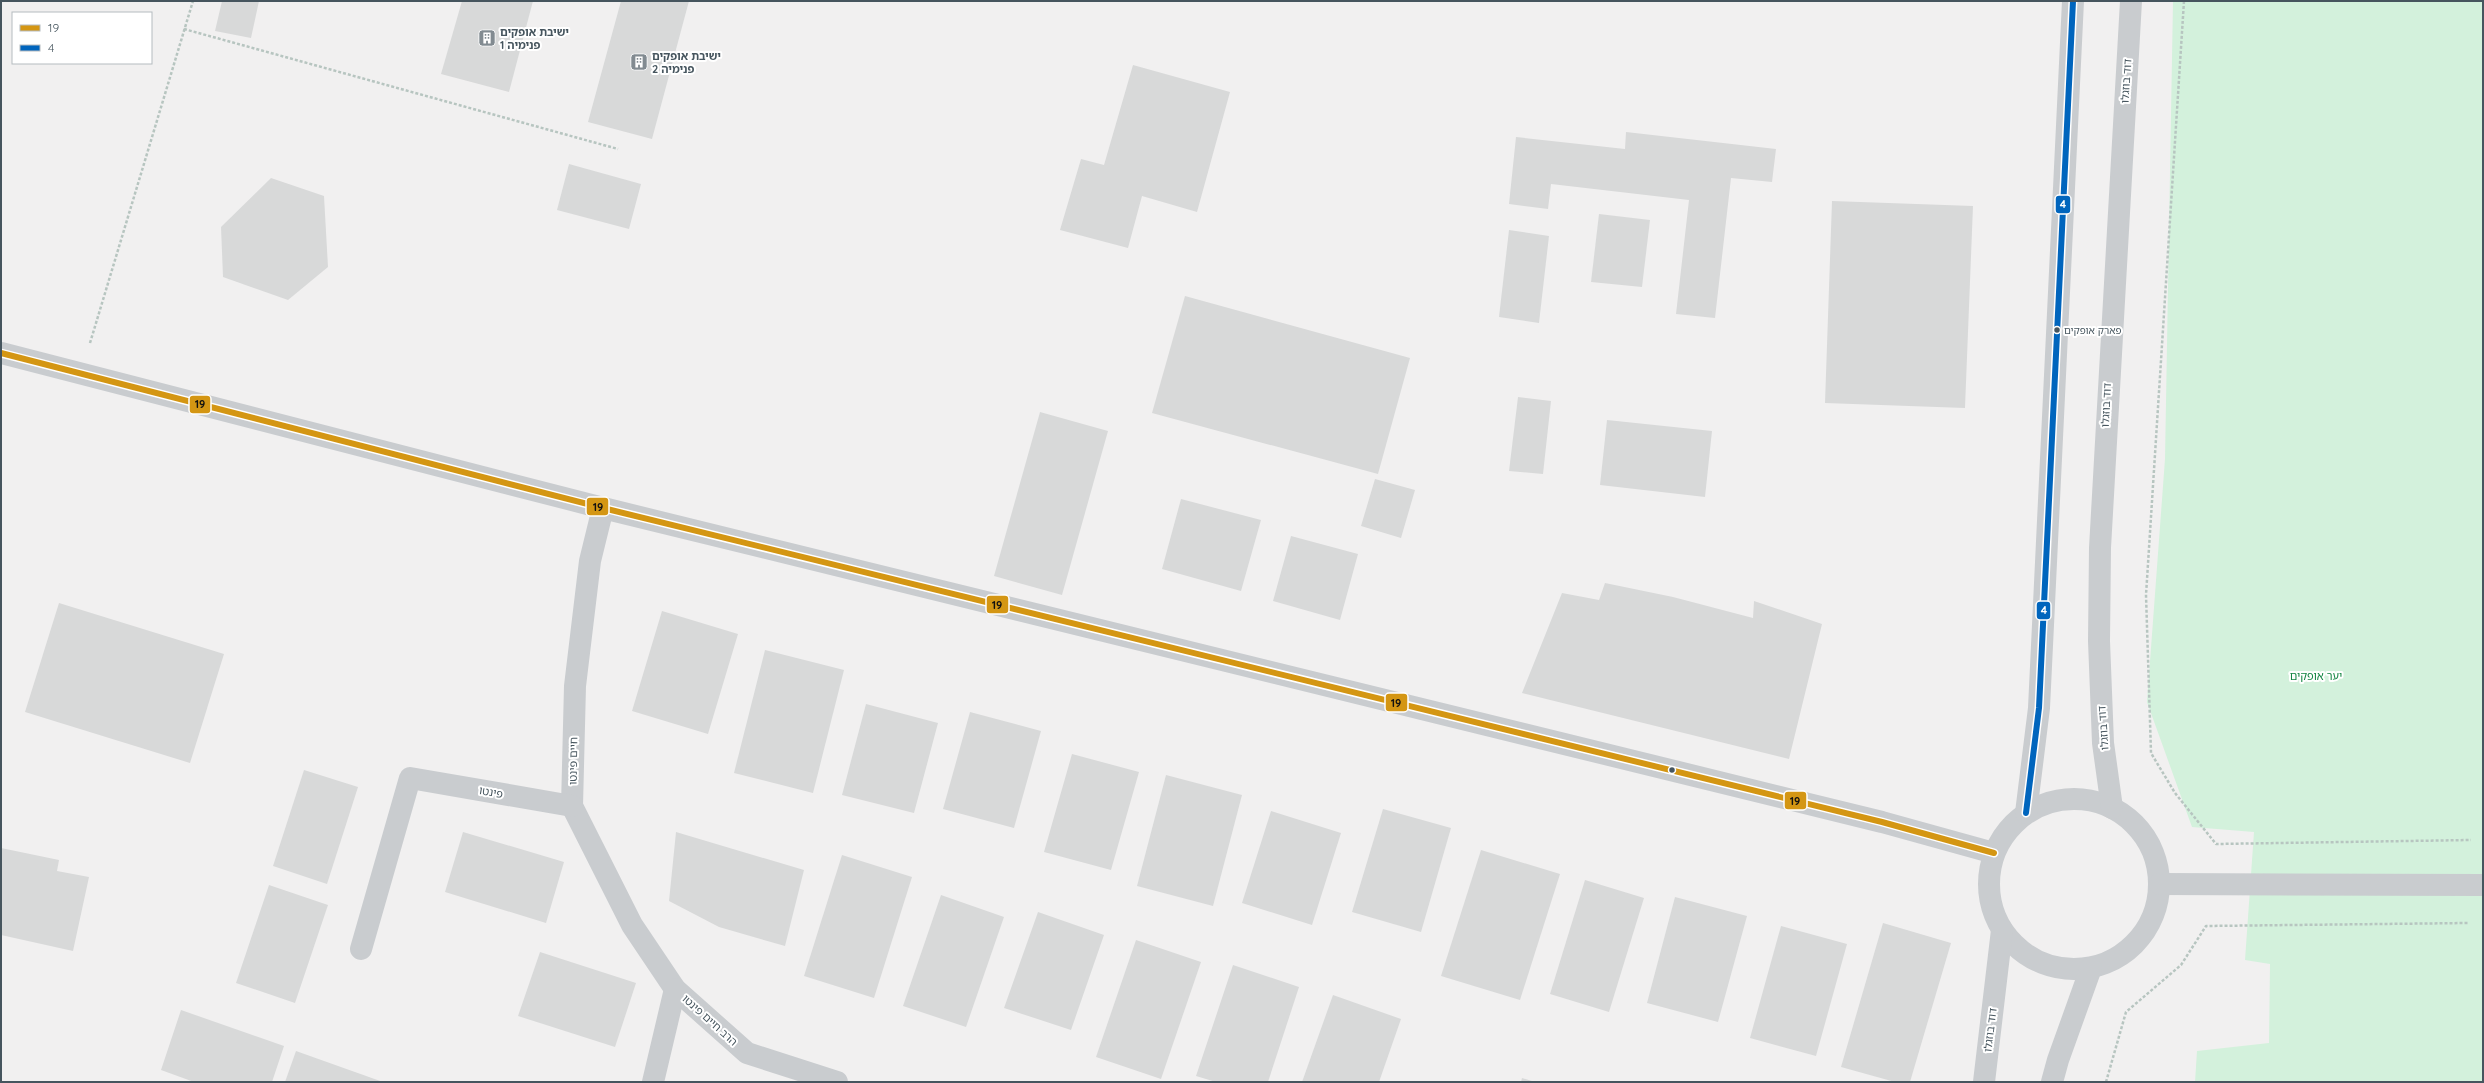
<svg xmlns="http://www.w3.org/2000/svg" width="2484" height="1083" font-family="Quicksand,'Noto Sans Hebrew',sans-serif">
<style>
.green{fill:#d3f1dc}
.building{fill:#d8d9d9}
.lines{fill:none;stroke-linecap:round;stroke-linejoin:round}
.path{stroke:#b7c5c0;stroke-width:2.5;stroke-dasharray:3 2;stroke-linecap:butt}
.minor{stroke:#c9cccf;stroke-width:22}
.bus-1-casing{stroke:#fff;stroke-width:9}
.bus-2-casing{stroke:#fff;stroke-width:9}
.bus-1{stroke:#d49613;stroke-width:6}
.bus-2{stroke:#0065bd;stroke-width:6}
.bus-dot{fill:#46555e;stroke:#fff;stroke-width:1.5}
.labels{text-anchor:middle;stroke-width:4;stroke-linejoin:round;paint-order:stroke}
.bus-label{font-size:10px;fill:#46555e;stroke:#fff;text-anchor:start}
.poi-label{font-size:11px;font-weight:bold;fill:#46555e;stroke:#fff;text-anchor:start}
.street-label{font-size:11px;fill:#46555e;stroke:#fff}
.park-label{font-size:11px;fill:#128441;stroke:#fff}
.line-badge{stroke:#fff;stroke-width:1.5}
.badge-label{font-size:11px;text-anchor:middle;font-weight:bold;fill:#fff}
.pale-badge-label{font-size:11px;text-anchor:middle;font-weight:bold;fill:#111}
</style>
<rect width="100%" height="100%" fill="#f1f0f0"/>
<path class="green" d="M2173 1H2483V1082H2195L2197 1051 2269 1043 2270 964 2245 960 2254 832 2192 827 2147 702 2165 459Z"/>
<g class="building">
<path d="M222 1H259L251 38 215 31Z"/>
<path d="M462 1H533L509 92 441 74Z"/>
<path d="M621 1H689L652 139 588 122Z"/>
<path d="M1133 65 1230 92 1197 212 1142 196 1128 248 1060 230 1081 159 1104 165Z"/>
<path d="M1626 132 1776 149 1772 182 1731 178 1715 318 1676 314 1689 200 1551 184 1548 209 1509 204 1516 137 1625 149Z"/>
<path d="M569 164 641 184 629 229 557 210Z"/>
<path d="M271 178 324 196 328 267 288 300 223 277 221 227Z"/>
<path d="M1832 201 1973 206 1965 408 1825 403Z"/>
<path d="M1599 214 1650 220 1642 287 1591 282Z"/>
<path d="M1509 230 1549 236 1539 323 1499 317Z"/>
<path d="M1185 296 1410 358 1378 474 1152 413Z"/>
<path d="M1518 397 1551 401 1543 474 1509 471Z"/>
<path d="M1040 412 1108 431 1062 595 994 576Z"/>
<path d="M1607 420 1712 431 1705 497 1600 485Z"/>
<path d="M1375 479 1415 490 1401 538 1361 526Z"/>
<path d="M1181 499 1261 520 1241 591 1162 569Z"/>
<path d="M1291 536 1358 554 1340 620 1273 601Z"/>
<path d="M1605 583 1673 597 1753 618 1754 601 1822 624 1789 759 1522 693 1562 593 1599 600Z"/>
<path d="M59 603 224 654 190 763 25 712Z"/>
<path d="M662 611 738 634 708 734 632 711Z"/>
<path d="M765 650 844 670 813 793 734 773Z"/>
<path d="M866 704 938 723 914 813 842 795Z"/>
<path d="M970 712 1041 731 1014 828 943 809Z"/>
<path d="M1072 754 1139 772 1111 870 1044 852Z"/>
<path d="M304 770 358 787 327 884 273 866Z"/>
<path d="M1166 775 1242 795 1213 906 1137 886Z"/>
<path d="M1383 809 1451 828 1421 932 1352 912Z"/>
<path d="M1271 811 1341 833 1312 925 1242 903Z"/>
<path d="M463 832 564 862 546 923 445 892Z"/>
<path d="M676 832 804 870 785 946 719 927 669 901Z"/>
<path d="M1 848 59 860 57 871 89 877 73 951 1 935Z"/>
<path d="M1481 850 1560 874 1520 1000 1441 976Z"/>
<path d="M842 855 912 877 874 998 804 976Z"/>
<path d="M1585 880 1644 898 1609 1012 1550 994Z"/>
<path d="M269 885 328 905 295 1003 236 983Z"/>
<path d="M941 895 1004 917 966 1027 903 1006Z"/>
<path d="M1675 897 1747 916 1718 1022 1647 1003Z"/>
<path d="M1038 912 1104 935 1071 1030 1004 1008Z"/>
<path d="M1883 923 1951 943 1910 1082H1895L1841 1067Z"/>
<path d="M1781 926 1847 944 1816 1056 1750 1038Z"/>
<path d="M1136 940 1201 962 1161 1079 1096 1057Z"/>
<path d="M540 952 636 983 615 1047 518 1016Z"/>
<path d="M1233 965 1299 987 1268 1082H1216L1196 1076Z"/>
<path d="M1333 995 1401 1019 1379 1082H1302Z"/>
<path d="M181 1010 284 1046 272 1082H194L161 1070Z"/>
<path d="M296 1051 383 1082H285Z"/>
<path d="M1522 1078 1535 1082H1521Z"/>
</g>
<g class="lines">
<g class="path">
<path d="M2184 1 2146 595 2151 753 2175 793 2216 844 2471 840"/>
<path d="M184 29 618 149"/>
<path d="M90 343 193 1"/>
<path d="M2106 1082 2126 1012 2181 965 2206 926 2468 923"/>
</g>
<g class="minor">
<path d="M1 353 603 508 1882 822 1994 853"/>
<path d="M603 508 590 561 575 686 572 806 632 925 675 989 747 1053 837 1082"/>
<circle cx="2074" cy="884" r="85"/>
<path d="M2112 808 2103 743 2099 641 2100 548 2131 1"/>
<path d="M2026 813 2039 708 2073 1"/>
<path d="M2160 884 2483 885"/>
<path d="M361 949 410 778 572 806"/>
<path d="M653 1082 675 989"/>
<path d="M1984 1082 2002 930"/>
<path d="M2052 1082 2058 1060 2091 968"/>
</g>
<defs>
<path id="bus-1" d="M1 353 603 508 1882 822 1994 853"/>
<path id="bus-2" d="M2026 813 2039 708 2073 1"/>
</defs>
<use href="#bus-1" class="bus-1-casing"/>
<use href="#bus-2" class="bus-2-casing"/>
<use href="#bus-1" class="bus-1"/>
<use href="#bus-2" class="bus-2"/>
</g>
<defs>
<symbol id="building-square" viewBox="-11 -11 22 22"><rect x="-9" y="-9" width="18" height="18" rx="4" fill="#828b91" stroke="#fff"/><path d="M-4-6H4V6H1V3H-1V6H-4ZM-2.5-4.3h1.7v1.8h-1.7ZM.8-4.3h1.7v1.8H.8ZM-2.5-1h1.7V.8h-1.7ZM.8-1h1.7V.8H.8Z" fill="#fff"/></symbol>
</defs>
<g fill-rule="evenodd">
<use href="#building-square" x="477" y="28" width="20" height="20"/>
<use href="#building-square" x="629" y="52" width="20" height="20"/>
</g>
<g class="bus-dot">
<circle cx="2057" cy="330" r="3.5"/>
<circle cx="1672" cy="770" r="3.5"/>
</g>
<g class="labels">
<g class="bus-label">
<text x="2064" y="334">פארק אופקים</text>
</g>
<g class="poi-label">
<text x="500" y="36">ישיבת אופקים<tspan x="500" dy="13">פנימיה 1</tspan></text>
<text x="652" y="60">ישיבת אופקים<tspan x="652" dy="13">פנימיה 2</tspan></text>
</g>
<g class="street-label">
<text transform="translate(2126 81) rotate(-86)" y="4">דוד בוזגלו</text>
<text transform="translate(2106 405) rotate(-87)" y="4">דוד בוזגלו</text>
<text transform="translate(2103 728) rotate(-94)" y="4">דוד בוזגלו</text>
<text transform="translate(573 761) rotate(-89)" y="4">חיים פינטו</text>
<text transform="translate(491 792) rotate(10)" y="4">פינטו</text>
<text transform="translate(710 1020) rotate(42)" y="4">הרב חיים פינטו</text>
<text transform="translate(1990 1030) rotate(-83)" y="4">דוד בוזגלו</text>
</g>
<g class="park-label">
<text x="2316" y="680">יער אופקים</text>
</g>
</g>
<g class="line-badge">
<rect x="2055" y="195" width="16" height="19" rx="4" fill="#0065bd"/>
<rect x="189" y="395" width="22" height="19" rx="4" fill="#d49613"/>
<rect x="586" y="497" width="23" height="19" rx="4" fill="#d49613"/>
<rect x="986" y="595" width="23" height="19" rx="4" fill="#d49613"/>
<rect x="2036" y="601" width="15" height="19" rx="4" fill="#0065bd"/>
<rect x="1385" y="693" width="23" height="19" rx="4" fill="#d49613"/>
<rect x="1784" y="791" width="23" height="19" rx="4" fill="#d49613"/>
</g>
<g class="badge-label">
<text x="2063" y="208">4</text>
<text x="2044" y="614">4</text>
</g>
<g class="pale-badge-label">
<text x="200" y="408">19</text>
<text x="598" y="511">19</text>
<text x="997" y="609">19</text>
<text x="1396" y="707">19</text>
<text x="1795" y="805">19</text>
</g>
<rect width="2484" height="1083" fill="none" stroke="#46555e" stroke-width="4"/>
<rect x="12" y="12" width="140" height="52" fill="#ffffff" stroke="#b5bbbf"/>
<rect x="20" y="25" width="20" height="6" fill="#d49613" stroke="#b5bbbf"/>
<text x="48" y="32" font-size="12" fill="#46555e">19</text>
<rect x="20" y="45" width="20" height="6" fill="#0065bd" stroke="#b5bbbf"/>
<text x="48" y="52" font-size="12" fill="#46555e">4</text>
</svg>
